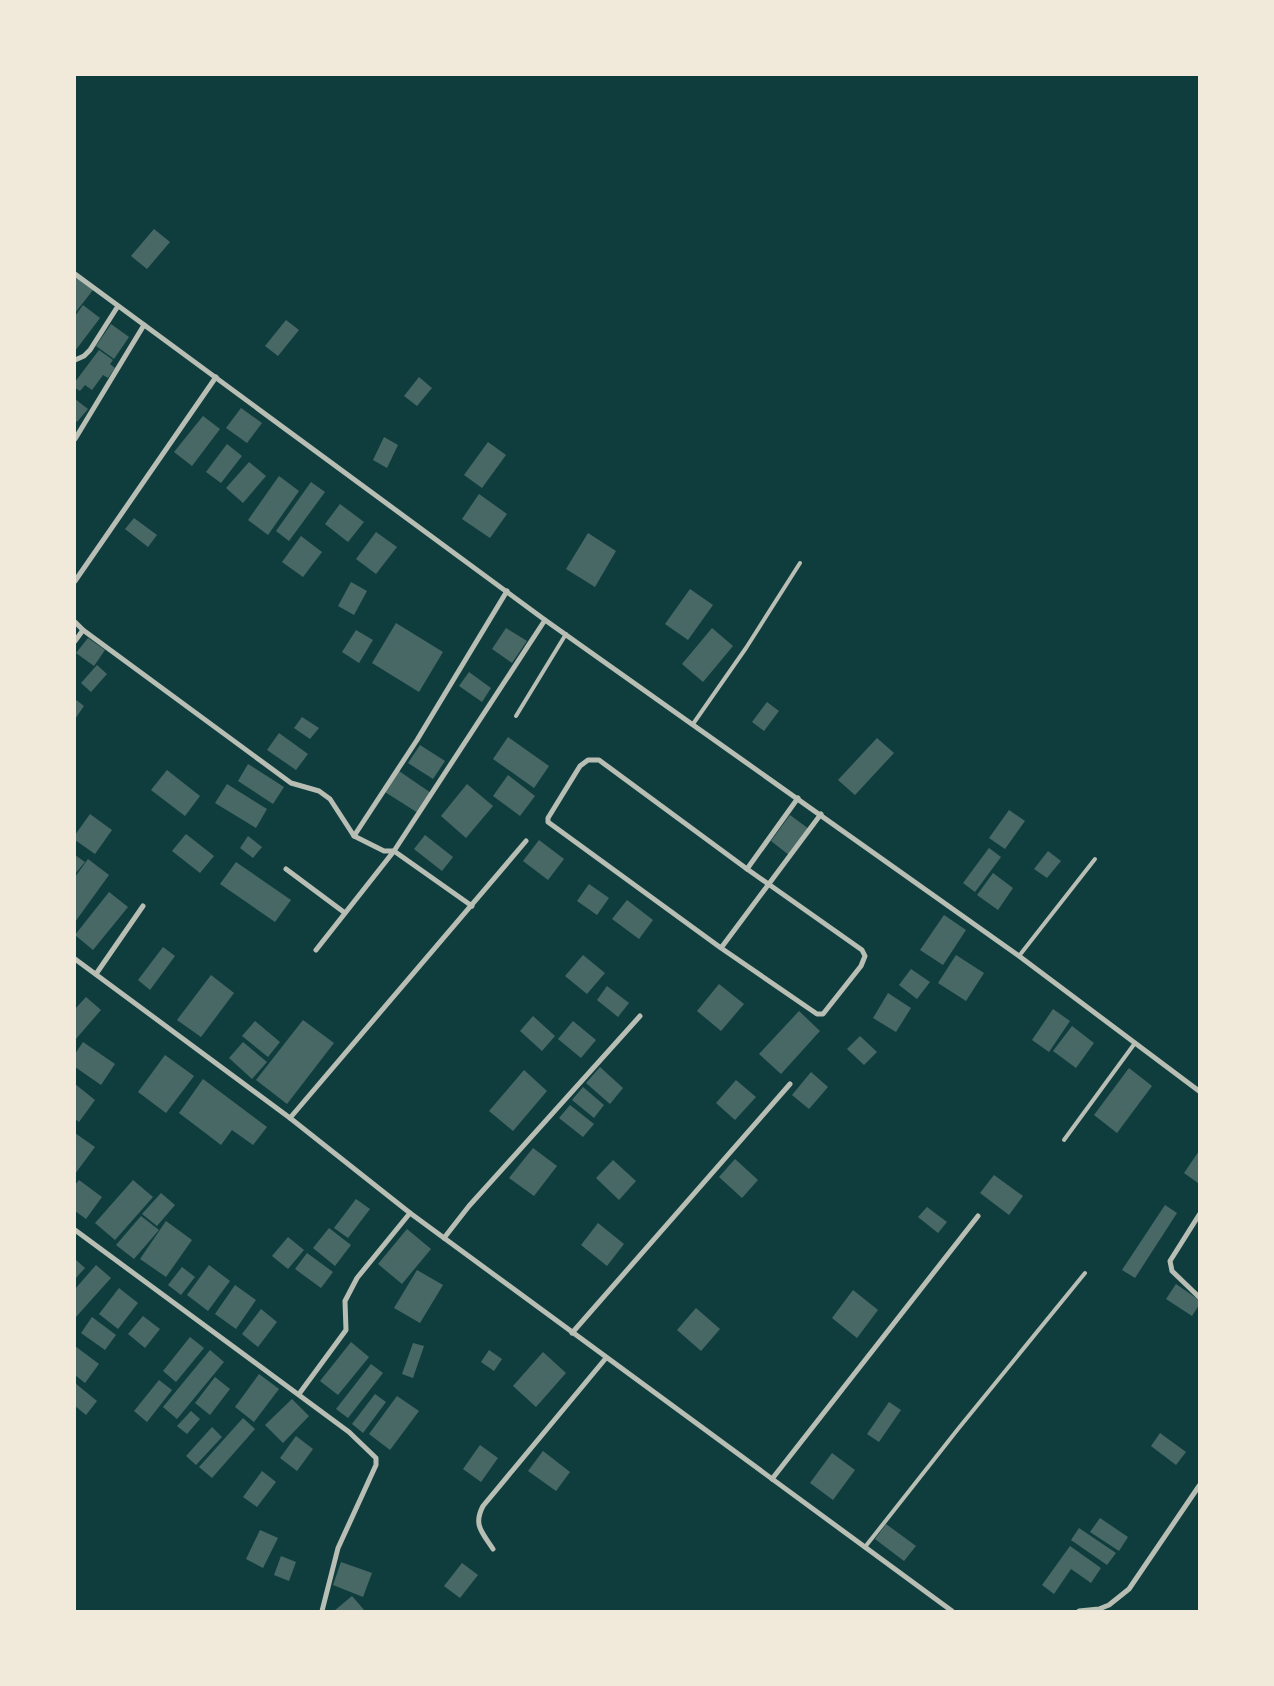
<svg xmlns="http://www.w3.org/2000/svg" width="1274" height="1686" font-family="'Archivo Narrow',sans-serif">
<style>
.building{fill:#486865}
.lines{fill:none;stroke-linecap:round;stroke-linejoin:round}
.service{stroke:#b8beb3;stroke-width:4}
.minor{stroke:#b8beb3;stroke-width:5}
</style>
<rect width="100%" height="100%" fill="#0f3d3e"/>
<g class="building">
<path d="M154 229 170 242 147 269 131 256Z"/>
<path d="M75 276 93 290 75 313Z"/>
<path d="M83 305 100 318 75 351V316Z"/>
<path d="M286 320 299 330 278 356 265 346Z"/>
<path d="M111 324 129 337 114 359 96 346Z"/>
<path d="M99 350 113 360 110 364 115 368 108 378 103 375 92 390 85 385 80 391 75 388V382Z"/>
<path d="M419 377 432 388 417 406 404 396Z"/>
<path d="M75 399 88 409 77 422 75 420Z"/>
<path d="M241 408 262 423 247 443 226 428Z"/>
<path d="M203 416 220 429 192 466 174 452Z"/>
<path d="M384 437 398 445 387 468 373 460Z"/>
<path d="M488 442 506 455 482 488 464 475Z"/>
<path d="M227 444 242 456 221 483 206 472Z"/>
<path d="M249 462 266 476 243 503 226 488Z"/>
<path d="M279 476 299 491 268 535 248 520Z"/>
<path d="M311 482 325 492 289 541 276 531Z"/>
<path d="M479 494 507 514 490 538 462 519Z"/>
<path d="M340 504 364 522 348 542 325 524Z"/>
<path d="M134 518 157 535 148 547 125 529Z"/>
<path d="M376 532 397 547 376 574 356 559Z"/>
<path d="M588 533 616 551 595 587 566 569Z"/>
<path d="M301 536 322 552 303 577 282 562Z"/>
<path d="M351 582 367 591 354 615 338 606Z"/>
<path d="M690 589 713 605 688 640 665 624Z"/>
<path d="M396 623 443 652 419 692 372 663Z"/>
<path d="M506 628 527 641 512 663 492 649Z"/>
<path d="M712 628 733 646 703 682 682 664Z"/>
<path d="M356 630 373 640 359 663 342 652Z"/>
<path d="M88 638 105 650 94 666 76 653Z"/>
<path d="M97 665 107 674 91 692 81 683Z"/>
<path d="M469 672 491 688 482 702 459 686Z"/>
<path d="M75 699 84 706 75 719Z"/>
<path d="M767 702 779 711 764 731 752 722Z"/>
<path d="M302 717 319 728 310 739 294 728Z"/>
<path d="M279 733 308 754 296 770 267 750Z"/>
<path d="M508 737 549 766 534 788 493 759Z"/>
<path d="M877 738 894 753 855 795 838 780Z"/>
<path d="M420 745 445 761 433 779 408 763Z"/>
<path d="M248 764 284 787 273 804 238 781Z"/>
<path d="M167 770 200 796 185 816 151 790Z"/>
<path d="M399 771 431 793 418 813 385 792Z"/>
<path d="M508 775 535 796 520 816 493 796Z"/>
<path d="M227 784 267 809 256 828 215 803Z"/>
<path d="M467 784 493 806 466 838 441 816Z"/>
<path d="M1009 810 1025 821 1005 849 989 838Z"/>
<path d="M90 814 112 830 95 854 75 840V835Z"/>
<path d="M790 815 809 829 789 855 771 841Z"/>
<path d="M186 834 214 856 200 873 172 851Z"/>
<path d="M425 835 453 857 442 871 414 849Z"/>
<path d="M248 836 262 847 253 858 240 848Z"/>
<path d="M539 840 564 859 548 880 523 861Z"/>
<path d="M989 848 1001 857 975 892 963 883Z"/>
<path d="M1048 851 1061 861 1047 878 1034 869Z"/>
<path d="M75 855 85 862 75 874Z"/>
<path d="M88 859 109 875 75 922V877Z"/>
<path d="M236 862 291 900 275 922 220 884Z"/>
<path d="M993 873 1013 888 998 910 977 895Z"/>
<path d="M589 884 609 898 597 915 577 901Z"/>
<path d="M109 892 128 907 93 950 75 935Z"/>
<path d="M627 900 653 920 639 939 612 919Z"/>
<path d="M944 915 966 930 943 965 920 950Z"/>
<path d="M163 947 175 956 150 990 138 980Z"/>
<path d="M583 955 605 973 587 994 565 976Z"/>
<path d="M956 955 984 973 966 1001 938 983Z"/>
<path d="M911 969 930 982 917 999 899 985Z"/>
<path d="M211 975 234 993 201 1037 177 1020Z"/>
<path d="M719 984 744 1004 721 1031 697 1011Z"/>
<path d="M607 986 629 1003 618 1017 597 1000Z"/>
<path d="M888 993 911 1008 896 1032 873 1018Z"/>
<path d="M86 997 101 1010 75 1040V1009Z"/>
<path d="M1053 1009 1070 1021 1049 1052 1032 1040Z"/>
<path d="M799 1011 820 1031 781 1074 759 1054Z"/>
<path d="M533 1016 555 1036 542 1051 520 1031Z"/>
<path d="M303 1020 334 1043 287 1104 256 1080Z"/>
<path d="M255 1021 280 1042 268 1057 242 1036Z"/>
<path d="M573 1021 596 1040 581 1058 558 1039Z"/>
<path d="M1072 1026 1094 1043 1076 1068 1053 1051Z"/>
<path d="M860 1036 877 1052 864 1065 847 1049Z"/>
<path d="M83 1042 115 1064 101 1085 75 1067V1054Z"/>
<path d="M243 1042 267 1062 252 1079 229 1058Z"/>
<path d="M165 1055 194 1076 166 1113 138 1092Z"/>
<path d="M600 1067 623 1088 610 1104 586 1083Z"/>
<path d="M1129 1068 1152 1086 1117 1133 1094 1115Z"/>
<path d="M524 1070 547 1091 513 1131 489 1111Z"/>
<path d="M811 1072 828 1087 809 1109 792 1095Z"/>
<path d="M203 1079 267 1127 253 1145 232 1130 221 1145 179 1113Z"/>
<path d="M736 1080 756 1097 735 1120 716 1103Z"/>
<path d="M75 1084 95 1100 79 1122 75 1119Z"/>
<path d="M583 1087 604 1105 594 1118 572 1100Z"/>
<path d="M570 1105 594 1124 583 1137 559 1118Z"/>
<path d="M75 1133 95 1147 75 1174Z"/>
<path d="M533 1148 557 1166 534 1196 509 1178Z"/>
<path d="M1199 1151V1182L1198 1183 1184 1173Z"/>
<path d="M735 1159 758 1180 742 1198 719 1177Z"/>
<path d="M613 1160 636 1181 619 1200 596 1178Z"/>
<path d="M994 1175 1023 1196 1009 1215 980 1193Z"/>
<path d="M79 1180 102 1197 86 1219 75 1211V1185Z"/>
<path d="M133 1180 153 1197 115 1240 95 1223Z"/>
<path d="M161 1193 175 1205 157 1226 142 1214Z"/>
<path d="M356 1199 370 1209 348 1238 334 1228Z"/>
<path d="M1165 1205 1177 1213 1135 1278 1122 1270Z"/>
<path d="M927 1207 947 1222 938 1233 918 1217Z"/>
<path d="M141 1216 159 1230 134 1259 116 1245Z"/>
<path d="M166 1221 192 1240 166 1277 140 1259Z"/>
<path d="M598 1223 624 1244 607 1266 581 1245Z"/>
<path d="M329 1228 351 1245 335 1266 313 1248Z"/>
<path d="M407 1229 431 1249 402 1284 378 1264Z"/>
<path d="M288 1237 304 1250 288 1269 272 1256Z"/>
<path d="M307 1253 333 1272 321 1288 295 1269Z"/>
<path d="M75 1259 85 1268 75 1279Z"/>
<path d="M96 1265 111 1278 75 1318V1289Z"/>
<path d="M209 1265 230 1281 208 1311 187 1295Z"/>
<path d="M182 1267 195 1277 181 1295 168 1285Z"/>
<path d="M417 1270 443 1285 420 1323 394 1308Z"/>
<path d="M1176 1284 1199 1300V1305L1192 1316 1166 1299Z"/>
<path d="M235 1285 256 1300 236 1329 215 1314Z"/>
<path d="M119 1288 138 1303 118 1329 99 1314Z"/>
<path d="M853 1290 878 1310 857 1338 832 1318Z"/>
<path d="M696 1308 720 1329 701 1351 677 1330Z"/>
<path d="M261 1309 277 1322 258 1347 242 1334Z"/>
<path d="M143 1316 160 1329 145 1348 128 1334Z"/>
<path d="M92 1317 116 1335 105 1350 81 1333Z"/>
<path d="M190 1337 204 1348 176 1382 163 1371Z"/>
<path d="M351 1342 369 1357 338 1395 320 1381Z"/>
<path d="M413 1343 424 1346 413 1378 402 1374Z"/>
<path d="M75 1346 99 1364 85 1383 75 1375Z"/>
<path d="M210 1350 224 1362 177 1419 163 1407Z"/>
<path d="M489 1350 502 1359 494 1371 481 1362Z"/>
<path d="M543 1352 566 1373 536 1407 513 1386Z"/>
<path d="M371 1364 383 1373 348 1418 336 1409Z"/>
<path d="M259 1374 279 1389 254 1422 235 1407Z"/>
<path d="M215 1377 230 1389 210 1415 195 1403Z"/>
<path d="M159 1380 172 1390 147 1422 134 1411Z"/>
<path d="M75 1383 97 1401 86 1415 75 1406Z"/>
<path d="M375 1394 386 1402 363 1433 352 1424Z"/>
<path d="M397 1396 419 1411 390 1450 369 1434Z"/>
<path d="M292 1399 309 1416 283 1443 265 1425Z"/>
<path d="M889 1402 901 1410 879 1442 867 1434Z"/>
<path d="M191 1411 200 1419 187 1434 177 1426Z"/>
<path d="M243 1418 255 1429 212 1478 199 1467Z"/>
<path d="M212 1427 222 1437 196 1465 186 1456Z"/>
<path d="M1160 1433 1186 1452 1176 1465 1151 1446Z"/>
<path d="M296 1436 313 1449 297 1471 280 1458Z"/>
<path d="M480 1445 498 1458 481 1482 463 1469Z"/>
<path d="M543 1451 570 1472 556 1491 528 1471Z"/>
<path d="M832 1453 855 1470 833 1500 810 1483Z"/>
<path d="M262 1471 276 1482 257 1507 243 1497Z"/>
<path d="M1100 1518 1128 1537 1119 1551 1090 1532Z"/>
<path d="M886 1524 916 1546 904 1561 875 1539Z"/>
<path d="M1079 1528 1116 1553 1107 1565 1071 1540Z"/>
<path d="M260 1530 278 1538 263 1568 246 1559Z"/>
<path d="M1070 1546 1101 1568 1091 1583 1071 1569 1054 1594 1042 1585Z"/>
<path d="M281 1556 296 1562 289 1581 274 1575Z"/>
<path d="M341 1562 372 1573 363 1597 333 1585Z"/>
<path d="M462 1563 478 1575 460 1598 444 1586Z"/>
<path d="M352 1596 365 1611H334Z"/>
</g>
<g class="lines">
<g class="service">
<path d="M516 716 566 634"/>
<path d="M693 724 746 648 800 563"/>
<path d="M1019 956 1095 859"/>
<path d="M1064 1140 1135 1043"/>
<path d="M865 1547 958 1429 1085 1273"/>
</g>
<g class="minor">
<path d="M75 274 545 620 1019 956 1199 1091"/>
<path d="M75 360 84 356 90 350 118 306"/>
<path d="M75 439 144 325"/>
<path d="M75 581 216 377"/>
<path d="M75 622 83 630 291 783 319 791 330 799 354 836 384 851H394L472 906"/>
<path d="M75 641 83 630"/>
<path d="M354 836 417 740 507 591"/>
<path d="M286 869 345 913"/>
<path d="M747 869 798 798"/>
<path d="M721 948 817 1014H823L861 966 865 956 862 950 747 869 599 760H588L580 766 548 818V822L721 948 821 814"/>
<path d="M316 950 394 851 545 620"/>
<path d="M75 959 290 1118 410 1213 952 1611"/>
<path d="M96 974 143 906"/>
<path d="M290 1118 526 841"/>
<path d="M1199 1215 1170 1261 1172 1271 1199 1297"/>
<path d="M75 1230 349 1432 376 1458V1465L338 1548 322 1611"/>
<path d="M444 1238 469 1206 640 1016"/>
<path d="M572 1333 790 1084"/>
<path d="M299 1394 346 1330 345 1301 357 1278 410 1213"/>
<path d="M772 1479 978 1216"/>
<path d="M493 1549C482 1532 473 1525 483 1506L606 1358"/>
<path d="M1079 1611 1099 1609 1109 1605 1129 1589 1199 1486"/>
</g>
</g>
<rect width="1274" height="1686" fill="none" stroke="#f1e9da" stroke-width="152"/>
</svg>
